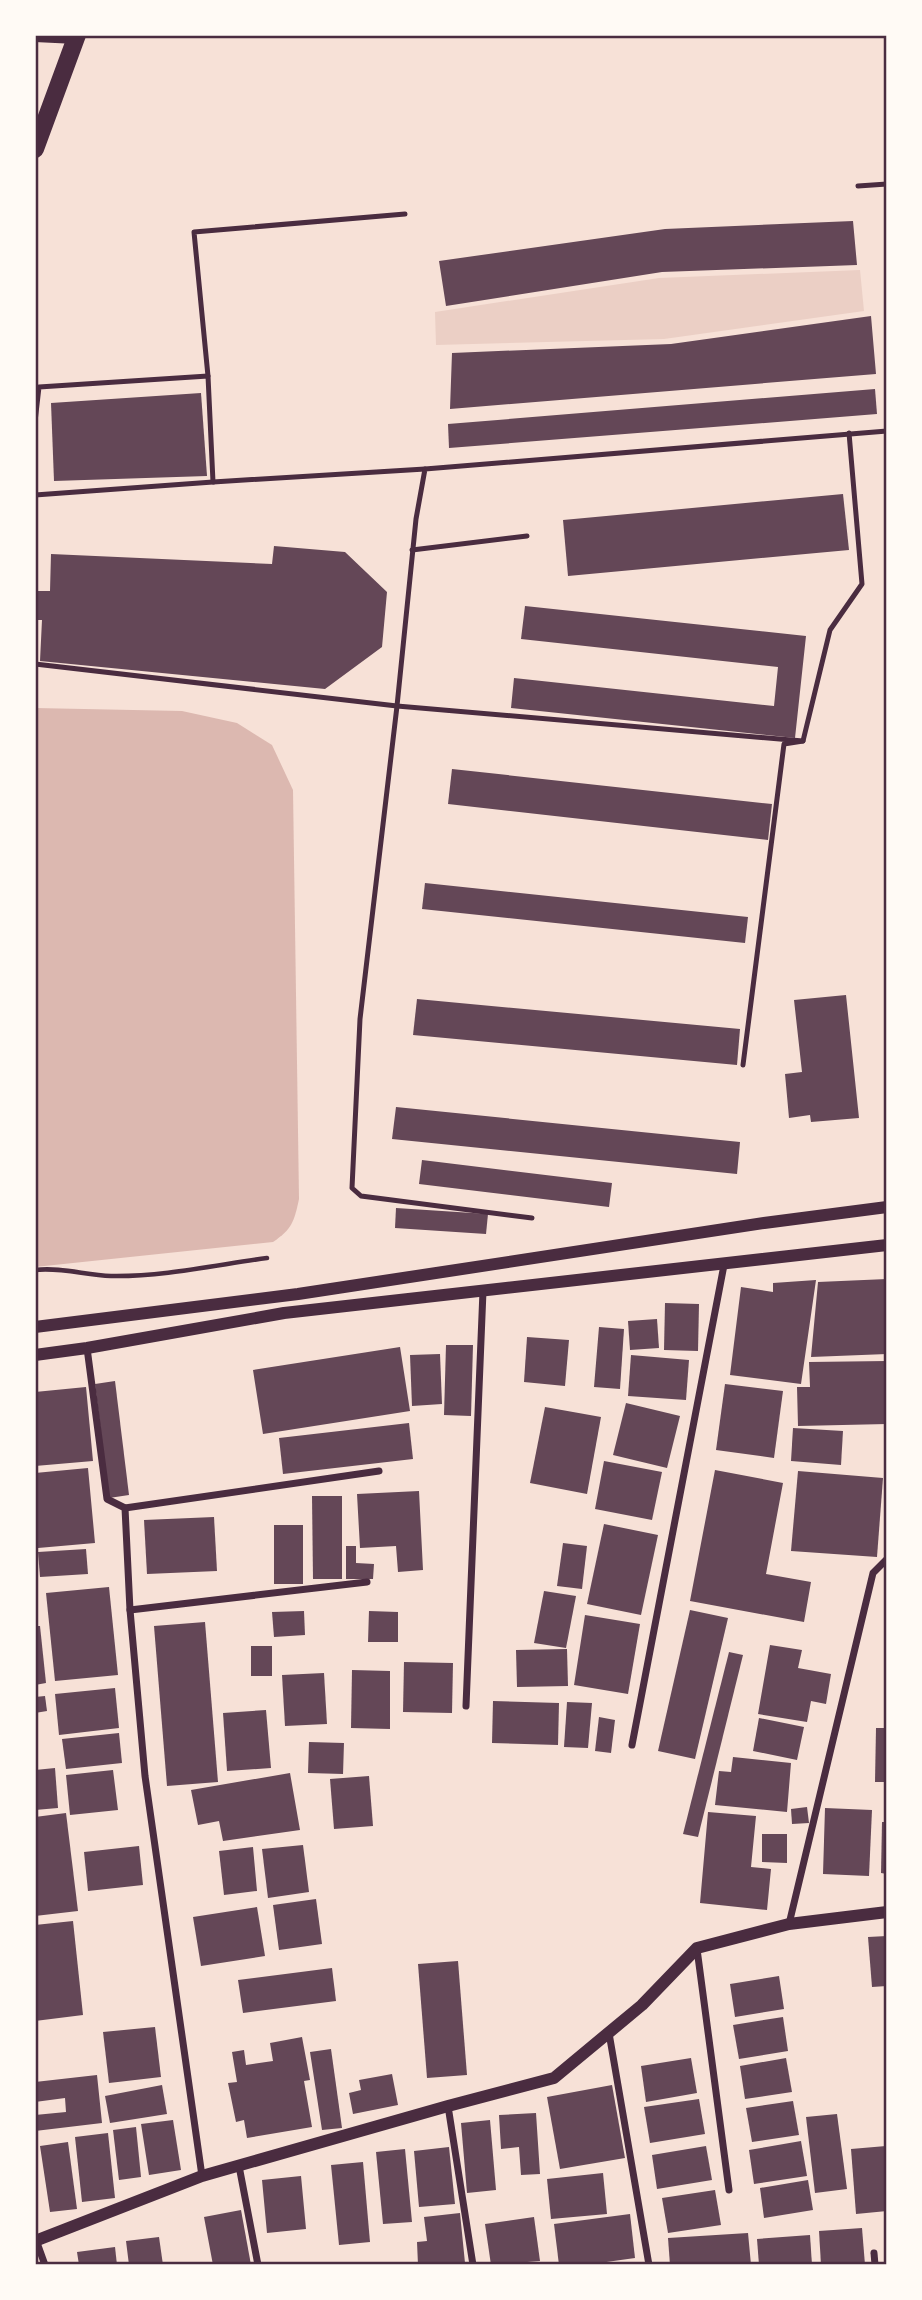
<svg xmlns="http://www.w3.org/2000/svg" width="922" height="2300" font-family="'Archivo Narrow',sans-serif">
<style>
.green{fill:#ebcfc5}
.water{fill:#dcb8b0}
.building{fill:#644757}
.lines{fill:none;stroke-linecap:round;stroke-linejoin:round}
.path{stroke:#4a2c40;stroke-width:4.5}
.service{stroke:#4a2c40;stroke-width:5}
.minor{stroke:#4a2c40;stroke-width:7}
.tertiary{stroke:#4a2c40;stroke-width:12}
.primary{stroke:#4a2c40;stroke-width:18}
.neatline{fill:none;stroke:#4a2c40;stroke-width:2.5}
</style>
<rect width="100%" height="100%" fill="#f7e1d7"/>
<path class="green" d="M860 270 864 311 664 339 436 345 435 312 659 278Z"/>
<path class="water" d="M35 708 182 711 237 723 272 745 293 790 299 1199C294 1222 292 1229 273 1242L35 1267Z"/>
<g class="building">
<path d="M853 221 857 265 662 272 446 306 439 261 665 229Z"/>
<path d="M871 316 876 374 450 409 452 353 671 344Z"/>
<path d="M875 389 877 414 449 448 448 424Z"/>
<path d="M201 393 207 476 54 481 51 403Z"/>
<path d="M843 494 849 550 568 576 563 520Z"/>
<path d="M274 546 345 552 387 592 382 647 325 689 40 661 42 620H35V591H50L51 554 272 564Z"/>
<path d="M525 606 806 636 795 738 511 708 514 678 774 706 778 667 521 639Z"/>
<path d="M452 769 772 804 768 840 448 804Z"/>
<path d="M425 883 748 917 745 943 422 909Z"/>
<path d="M846 995 859 1118 811 1122 810 1115 789 1118 785 1074 802 1072 794 1000Z"/>
<path d="M417 999 740 1029 737 1065 413 1035Z"/>
<path d="M396 1107 740 1142 737 1174 392 1139Z"/>
<path d="M422 1160 612 1183 609 1207 419 1184Z"/>
<path d="M396 1208 488 1214 486 1234 395 1228Z"/>
<path d="M887 1279V1354L811 1357 818 1282Z"/>
<path d="M816 1280 801 1384 730 1375 741 1287 773 1292V1283Z"/>
<path d="M665 1303 699 1304 698 1351 664 1350Z"/>
<path d="M657 1319 659 1348 630 1350 628 1321Z"/>
<path d="M599 1327 624 1329 620 1389 594 1387Z"/>
<path d="M527 1337 569 1340 565 1386 524 1382Z"/>
<path d="M446 1345H473L471 1416 444 1415Z"/>
<path d="M400 1347 410 1411 263 1434 253 1370Z"/>
<path d="M440 1354 442 1404 412 1406 410 1355Z"/>
<path d="M631 1355 689 1360 686 1400 628 1396Z"/>
<path d="M887 1361V1424L798 1426 797 1387H810L809 1362Z"/>
<path d="M115 1381 129 1495 109 1498 95 1384Z"/>
<path d="M725 1384 783 1391 774 1458 716 1450Z"/>
<path d="M86 1387 93 1461 35 1466V1392Z"/>
<path d="M626 1403 680 1416 667 1468 613 1455Z"/>
<path d="M545 1407 601 1417 587 1494 530 1483Z"/>
<path d="M409 1423 413 1459 283 1474 279 1438Z"/>
<path d="M793 1428 843 1431 841 1465 791 1461Z"/>
<path d="M604 1461 662 1472 652 1520 595 1509Z"/>
<path d="M88 1468 95 1543 38 1548 35 1473Z"/>
<path d="M715 1470 783 1483 766 1574 811 1582 804 1622 690 1601Z"/>
<path d="M798 1471 883 1478 877 1557 791 1551Z"/>
<path d="M419 1491 423 1570 398 1572 396 1546 360 1548 357 1494Z"/>
<path d="M312 1496H342V1579H313Z"/>
<path d="M214 1517 217 1571 147 1574 144 1520Z"/>
<path d="M604 1524 658 1535 641 1615 587 1604Z"/>
<rect x="274" y="1525" width="29" height="59"/>
<path d="M563 1543 587 1546 582 1589 557 1586Z"/>
<path d="M346 1546H356V1563L374 1564 373 1579H346Z"/>
<path d="M86 1549 88 1574 40 1577 38 1552Z"/>
<path d="M109 1587 118 1675 55 1681 46 1593Z"/>
<path d="M544 1591 576 1596 566 1648 534 1643Z"/>
<path d="M690 1610 728 1618 695 1759 658 1751Z"/>
<path d="M304 1611 305 1635 274 1637 272 1612Z"/>
<path d="M369 1611 398 1612V1642H368Z"/>
<path d="M585 1615 640 1624 628 1694 574 1685Z"/>
<path d="M205 1622 218 1782 167 1786 154 1626Z"/>
<path d="M35 1626H40L46 1683 35 1685Z"/>
<path d="M770 1645 802 1650 798 1668 831 1674 826 1704 811 1701 807 1722 758 1714Z"/>
<rect x="251" y="1646" width="21" height="30"/>
<path d="M567 1649 568 1686 517 1687 516 1650Z"/>
<path d="M729 1652 743 1655 698 1837 683 1834Z"/>
<path d="M404 1662 453 1663 452 1713 403 1712Z"/>
<path d="M352 1670 390 1671V1729L351 1728Z"/>
<path d="M324 1673 327 1724 285 1726 282 1675Z"/>
<path d="M115 1688 119 1728 59 1735 55 1694Z"/>
<path d="M45 1696 47 1711 35 1713V1697Z"/>
<path d="M493 1701 559 1703 558 1745 492 1743Z"/>
<path d="M567 1702 592 1703 588 1748 564 1747Z"/>
<path d="M266 1710 271 1768 227 1771 223 1713Z"/>
<path d="M599 1717 615 1720 611 1753 595 1751Z"/>
<path d="M759 1718 804 1727 797 1760 753 1751Z"/>
<path d="M876 1728H887V1782H875Z"/>
<path d="M119 1733 122 1763 66 1769 62 1739Z"/>
<path d="M309 1742 344 1743 343 1774 308 1773Z"/>
<path d="M733 1757 791 1763 787 1812 715 1805 719 1771 731 1772Z"/>
<path d="M55 1768 58 1808 35 1810V1770Z"/>
<path d="M113 1770 118 1810 70 1815 66 1775Z"/>
<path d="M290 1773 300 1830 223 1841 219 1821 198 1825 191 1790Z"/>
<path d="M369 1776 373 1826 334 1829 330 1779Z"/>
<path d="M807 1807 809 1823 792 1824 791 1809Z"/>
<path d="M825 1808 872 1810 869 1876 823 1874Z"/>
<path d="M708 1812 756 1816 751 1867 771 1869 767 1910 700 1903Z"/>
<path d="M66 1813 78 1911 35 1916V1817Z"/>
<path d="M882 1822H887V1874L881 1873Z"/>
<path d="M762 1834H787V1863L762 1862Z"/>
<path d="M303 1845 309 1892 268 1898 262 1849Z"/>
<path d="M139 1846 143 1885 88 1891 84 1852Z"/>
<path d="M253 1847 257 1891 224 1895 219 1851Z"/>
<path d="M316 1899 322 1944 279 1950 273 1905Z"/>
<path d="M257 1907 265 1956 201 1966 193 1917Z"/>
<path d="M73 1921 83 2015 35 2021V1925Z"/>
<path d="M887 1936V1986L872 1987 868 1937Z"/>
<path d="M458 1961 467 2075 427 2078 418 1964Z"/>
<path d="M332 1968 336 2001 243 2013 238 1980Z"/>
<path d="M779 1976 784 2009 735 2017 730 1984Z"/>
<path d="M783 2017 788 2051 739 2059 733 2025Z"/>
<path d="M155 2027 161 2077 109 2083 103 2032Z"/>
<path d="M302 2037 310 2080 304 2081 312 2127 247 2138 244 2120 236 2122 228 2083 237 2082 232 2052 244 2050 246 2065 273 2061 270 2043Z"/>
<path d="M331 2049 342 2128 322 2130 310 2052Z"/>
<path d="M691 2058 697 2093 646 2102 641 2066Z"/>
<path d="M786 2058 792 2092 745 2099 740 2066Z"/>
<path d="M392 2074 398 2105 353 2114 349 2093 361 2090 359 2080Z"/>
<path d="M97 2075 102 2123 35 2131V2115L66 2112 65 2098 35 2102V2082Z"/>
<path d="M162 2085 167 2114 110 2123 105 2096Z"/>
<path d="M612 2085 625 2158 560 2169 547 2097Z"/>
<path d="M699 2099 705 2134 650 2143 644 2107Z"/>
<path d="M793 2101 799 2135 752 2142 746 2108Z"/>
<path d="M536 2113 540 2174 521 2175 519 2147 501 2149 499 2115Z"/>
<path d="M837 2114 847 2189 815 2193 806 2117Z"/>
<path d="M173 2120 181 2170 149 2175 141 2124Z"/>
<path d="M490 2120 496 2190 467 2193 461 2123Z"/>
<path d="M136 2127 141 2177 119 2180 113 2130Z"/>
<path d="M108 2133 115 2198 82 2202 75 2137Z"/>
<path d="M801 2141 807 2176 754 2184 749 2150Z"/>
<path d="M68 2142 77 2209 50 2212 40 2146Z"/>
<path d="M706 2146 712 2180 657 2189 652 2155Z"/>
<path d="M886 2146 887 2211 856 2214 851 2149Z"/>
<path d="M449 2147 455 2204 419 2207 414 2151Z"/>
<path d="M405 2149 412 2222 383 2224 376 2152Z"/>
<path d="M363 2162 370 2242 339 2245 331 2165Z"/>
<path d="M603 2173 607 2214 551 2219 547 2179Z"/>
<path d="M301 2176 306 2229 267 2233 262 2180Z"/>
<path d="M808 2180 813 2210 764 2218 760 2188Z"/>
<path d="M715 2190 721 2225 668 2233 662 2198Z"/>
<path d="M241 2210 251 2265H213L204 2217Z"/>
<path d="M460 2213 465 2263 418 2265 417 2242 427 2241 424 2217Z"/>
<path d="M630 2214 635 2258 585 2265H559L554 2224Z"/>
<path d="M534 2217 540 2261 491 2265 485 2224Z"/>
<path d="M862 2228 865 2265H821L819 2231Z"/>
<path d="M748 2233 751 2265H670L668 2238Z"/>
<path d="M810 2235 812 2265H759L757 2239Z"/>
<path d="M159 2237 163 2265H129L126 2241Z"/>
<path d="M115 2247 117 2265H79L77 2252Z"/>
</g>
<g class="lines">
<path class="path" d="M35 1270C61 1267 85 1275 111 1276 162 1277 216 1265 267 1258"/>
<g class="service">
<path d="M858 186 887 184"/>
<path d="M208 376 194 232 405 214"/>
<path d="M35 422 39 387 208 376 213 482"/>
<path d="M35 495 213 482 425 469"/>
<path d="M412 550 527 536"/>
<path d="M35 664 397 706 803 741"/>
<path d="M743 1065 784 744 803 741 830 630 862 584 849 433"/>
<path d="M532 1218 361 1196 352 1188 360 1019 397 706 416 519 425 469 887 431"/>
</g>
<g class="minor">
<path d="M87 1348 107 1499 125 1508 130 1610 145 1776 202 2176"/>
<path d="M125 1508 379 1471"/>
<path d="M130 1610 367 1582"/>
<path d="M466 1706 483 1291"/>
<path d="M632 1745 724 1265"/>
<path d="M789 1924 873 1573 887 1559"/>
<path d="M697 1949 729 2190"/>
<path d="M609 2033 649 2265"/>
<path d="M448 2106 473 2265"/>
<path d="M239 2166 258 2265"/>
<path d="M36 2240 45 2265"/>
<path d="M874 2253 875 2265"/>
</g>
<g class="tertiary">
<path d="M35 36 76 38"/>
<path d="M35 1327 298 1294 764 1223 887 1207"/>
<path d="M35 1355 87 1348 284 1313 887 1245"/>
<path d="M35 2241 202 2176 448 2106 554 2078 642 2005 697 1948 789 1924 887 1912"/>
</g>
<path class="primary" d="M35 149 77 35"/>
</g>
<rect width="922" height="2300" fill="none" stroke="#fffaf5" stroke-width="74"/>
<rect x="37" y="37" width="848" height="2226" class="neatline"/>
</svg>
